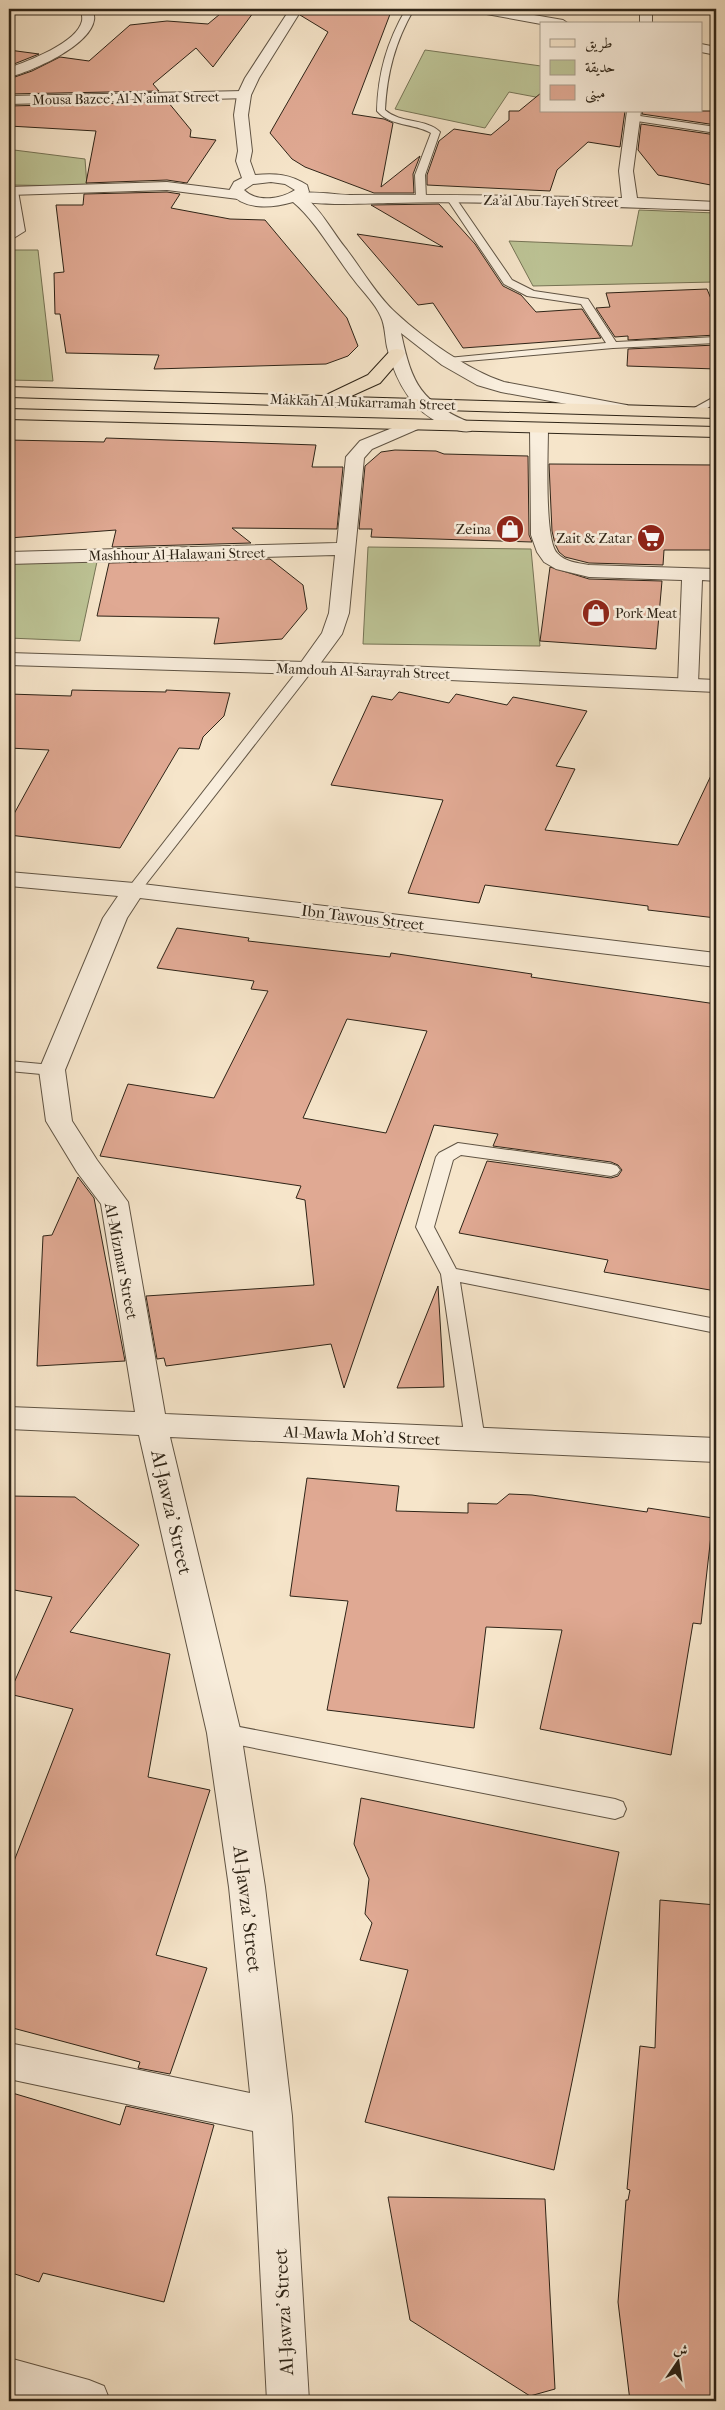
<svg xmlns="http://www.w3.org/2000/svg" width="725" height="2410" font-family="'IM FELL French Canon',Amiri,serif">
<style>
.green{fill:#bdc496;stroke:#767456}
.building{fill:#e0a993;stroke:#2e2417;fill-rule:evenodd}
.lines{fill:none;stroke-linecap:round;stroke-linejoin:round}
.service-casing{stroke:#605444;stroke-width:2}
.minor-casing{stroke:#605444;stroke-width:2}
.tertiary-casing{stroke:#605444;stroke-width:2}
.primary-casing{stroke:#2e2417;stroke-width:2}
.service{fill:#f9eedd;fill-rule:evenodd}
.minor{fill:#f9eedd;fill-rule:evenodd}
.tertiary{fill:#f9eedd;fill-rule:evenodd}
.primary{fill:#f6e5ca;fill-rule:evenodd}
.labels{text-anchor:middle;stroke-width:5;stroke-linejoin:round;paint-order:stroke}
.far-street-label{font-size:14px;fill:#2e2417;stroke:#f9eedd}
.far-poi-label{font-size:14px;fill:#2e2417;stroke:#f9eedd;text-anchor:end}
.street-label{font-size:16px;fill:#2e2417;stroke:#f9eedd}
.near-street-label{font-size:19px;fill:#2e2417;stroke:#f9eedd}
</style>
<rect width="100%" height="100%" fill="#f6e5ca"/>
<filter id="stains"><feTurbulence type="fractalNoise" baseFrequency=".004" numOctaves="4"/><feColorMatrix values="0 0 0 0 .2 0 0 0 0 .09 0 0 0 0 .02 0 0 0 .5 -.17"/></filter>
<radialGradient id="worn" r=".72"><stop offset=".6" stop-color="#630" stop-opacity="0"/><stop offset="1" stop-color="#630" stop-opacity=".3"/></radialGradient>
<g class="green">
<path d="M425 50 541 66V98L509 92 485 128 395 109Z"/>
<path d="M9 135 14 150 85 159 87 186 9 185Z"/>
<path d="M639 210 716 213V284L714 282 533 286 509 241 632 246Z"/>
<path d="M9 250H38L53 381 9 380Z"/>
<path d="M368 547 531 549 540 646 363 644Z"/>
<path d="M98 557 80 641 9 638V559Z"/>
</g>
<g class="building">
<path d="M226 9H256L213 67 196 48 153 84 159 91 9 94V79L32 71 60 57 89 61 130 25 167 21 208 24Z"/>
<path d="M304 9H392L352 114 384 119 393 123 381 187 420 156 413 174 414 193H374L305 167 292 159 270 133 328 32 300 15Z"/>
<path d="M9 50 39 54 9 66Z"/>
<path d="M541 93V111H625L620 147 588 142 557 170 550 191 427 185V175L439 141 454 129 491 135 509 120V111H519Z"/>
<path d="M168 102 191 130 190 137 216 140 187 183 167 180 86 183 96 131 9 126V106Z"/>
<path d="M643 111H716V125L642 114Z"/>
<path d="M641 124 716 135V186L658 175 638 150Z"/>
<path d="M167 192 180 194 171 208 230 219 265 220 347 318 358 346 348 356 326 364 154 369 159 355 66 353 60 314H55L54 273 64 272 56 205H83L84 194Z"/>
<path d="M439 204 475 244 503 286 521 295 536 312 582 309 601 338 463 348 433 303 418 305 357 234 443 247 371 205Z"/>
<path d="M707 289 716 311V335L628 340V336L615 337 596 308 610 307 606 293Z"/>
<path d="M716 345V369L627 366 628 349Z"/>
<path d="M106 438 316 445 312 467H343L337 529 232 528 251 543 112 547 116 530 9 538V440L104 442Z"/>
<path d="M395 450 436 451 444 454 528 456 529 535 532 542 371 537 372 529H359L365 466 381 452Z"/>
<path d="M549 464 716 465V550H664L663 565 589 563 565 557 559 552 555 544 552 531Z"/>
<path d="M270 559 303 585 307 609 282 639 214 644 219 618 97 616 109 563Z"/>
<path d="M550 567 589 579 662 581 656 649 540 641Z"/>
<path d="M72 690 166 692V690L230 693 224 716 203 737 199 749 179 748 120 848 9 835V823L49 750 9 748V694L71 696Z"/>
<path d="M399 692 449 703 456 694 507 705 513 697 587 711 556 766 575 769 545 830 678 845 716 765V918L648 910V906L485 885 479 903 408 893 443 800 331 785 372 696 392 700Z"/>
<path d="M177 928 249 938 248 941 390 957 391 953 532 974 531 977 716 1004V1291L604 1272 608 1260 459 1233 487 1161 611 1178 618 1176 622 1170 618 1165 611 1162 493 1146 498 1134 434 1125 344 1388 331 1344 166 1366 164 1358 157 1359 146 1296 314 1285 305 1200 296 1198 301 1186 100 1156 128 1084 214 1098 268 991 251 989 254 981 157 968ZM347 1019 427 1031 386 1133 303 1118Z"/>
<path d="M78 1177 94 1198 125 1361 37 1366 43 1236 52 1235Z"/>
<path d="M438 1286 444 1387 397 1388Z"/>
<path d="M307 1478 399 1486 396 1511 468 1513V1503L497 1504 509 1494 532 1495 647 1512 648 1508 713 1518 701 1624 693 1623 671 1755 540 1729 562 1630 486 1627 474 1728 327 1710 348 1601 290 1596Z"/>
<path d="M9 1496 75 1497 139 1545 70 1632 170 1654 148 1777 210 1790 156 1955 207 1968 170 2074 138 2068 140 2062 9 2027V1874L73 1709 9 1694 52 1597 9 1589Z"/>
<path d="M361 1798 619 1852 554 2170 365 2122 408 1970 360 1960 372 1923 365 1914 369 1879 354 1844Z"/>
<path d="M660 1900 716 1905V2380L714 2379 710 2401H630L618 2302 626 2200H628L630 2190 627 2189 640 2046 655 2048Z"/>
<path d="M9 2092 120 2125 126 2106 214 2125 164 2302 43 2273 39 2282 9 2272Z"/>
<path d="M388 2197 545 2199 555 2389 530 2396 410 2320Z"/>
</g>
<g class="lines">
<defs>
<g id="service">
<path d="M406 9H414C395 42 387 73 385 110 401 124 426 118 440 132L425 175 426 198 421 201 416 198 415 175 431 133C414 123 391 127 377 111 378 73 387 42 406 9Z"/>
<path d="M633 115 716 127V133L630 120V116Z"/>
<path d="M13 188 18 191 25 231 9 241V234L15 230 9 193 10 189Z"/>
<path d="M449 197H455L512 280 534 291 588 299 616 342 716 337V343L613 348 444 363V359L448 358 606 343 581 304 527 296 504 284 447 199Z"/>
<path d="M716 396V403L697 414H689L687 412Z"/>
<path d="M307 664 314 668 312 671 139 893H129L127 890 129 887 302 665Z"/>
<path d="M9 1061 52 1065 58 1066 60 1070 58 1074 52 1075 9 1071Z"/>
<path d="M458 1143 611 1164 617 1166 620 1170 617 1174 611 1176 461 1155 453 1160 434 1227 456 1269 716 1319V1333L460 1282 485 1440 482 1445 475 1447 468 1445 465 1440 441 1274 416 1227 436 1157 439 1153Z"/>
<path d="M224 1724 615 1799 623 1802 626 1809 623 1816 615 1819 224 1742 216 1740 213 1733 216 1726Z"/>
</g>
<g id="minor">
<path d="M81 9H93C93 12 95 17 94 20 90 46 31 72 9 77V68C28 61 77 43 82 21 83 17 81 12 81 9Z"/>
<path d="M475 9H500L563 20 569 24H541L481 13Z"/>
<rect x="640" y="9" width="12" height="15"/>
<path d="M701 44 716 47V55L701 52Z"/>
<path d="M244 91 249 92 251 95 249 98 9 104V96Z"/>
<path d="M627 111H641L633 171 637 198 716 202V210C608 208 499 200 391 203 374 203 299 208 291 196 296 189 339 195 350 195 441 194 531 196 622 198L619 171Z"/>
<path d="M167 182 238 191 245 195 238 199 167 190 9 195V187Z"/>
<path d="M412 420 418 421 421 425 418 429 372 449 364 458 349 613 342 634 314 672 307 674 300 672 297 668 322 633 329 613 335 555 9 564V552L337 543 346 457 360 441Z"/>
<path d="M539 423 545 424 548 428C548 451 544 539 557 553 565 562 578 563 589 565L716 569V581L702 580 698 684 695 688 688 690 681 688 678 684 682 580 589 577 556 569 544 562 537 552 531 535 530 428 533 424Z"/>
<path d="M9 872 134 883 716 953V967L140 898 127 918 65 1070 72 1121 97 1160 128 1202 165 1414 716 1438V1462L170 1437 241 1733 265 1887 292 2116 309 2401H267L253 2131 9 2079V2043L250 2093 229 1887 207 1733 139 1435 9 1429V1407L135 1412 101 1204 77 1172 46 1121 39 1070 103 918 118 896 9 886Z"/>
<path d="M9 2358 89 2380 104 2386 110 2401 9 2400Z"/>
</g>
<g id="tertiary">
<path d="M290 9H302L259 78 251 95 248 115 252 151 250 161 255 175C275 173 290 174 307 185L309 192 305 197C323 212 332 232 347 250 362 270 378 297 396 313 424 339 468 370 504 382L621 404 627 405 630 409 627 413 621 414 501 392 477 385 442 365 401 333C412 385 421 402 471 423L474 427 471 431C461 433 452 428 442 424 410 410 395 379 387 347 385 337 385 325 381 317 376 304 362 291 354 280 335 256 316 221 293 202 272 208 243 211 229 191L234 182 242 178 236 161 238 151 234 115 237 95 245 78ZM271 182 285 184 295 190C281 199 257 203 244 190L253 184Z"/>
<path d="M9 653 340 663 716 680V692L340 675 9 665Z"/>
</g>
<g id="primary">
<path d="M397 349 403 350 405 354 380 383 349 397 716 408V418L9 397V387L324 396 368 375 391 350Z"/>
<path d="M9 409 716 427V437L9 419Z"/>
</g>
</defs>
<use href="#service" class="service-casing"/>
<use href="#minor" class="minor-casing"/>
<use href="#tertiary" class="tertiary-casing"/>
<use href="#primary" class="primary-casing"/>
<use href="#service" class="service"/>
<use href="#minor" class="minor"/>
<use href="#tertiary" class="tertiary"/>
<use href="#primary" class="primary"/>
</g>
<defs>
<symbol id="shop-disc" viewBox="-11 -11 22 22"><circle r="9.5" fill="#8f2418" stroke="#f9eedd"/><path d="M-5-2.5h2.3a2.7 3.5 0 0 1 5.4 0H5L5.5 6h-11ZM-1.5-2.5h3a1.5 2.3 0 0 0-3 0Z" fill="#fff"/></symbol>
<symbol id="supermarket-disc" viewBox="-11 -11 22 22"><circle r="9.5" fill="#8f2418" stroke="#f9eedd"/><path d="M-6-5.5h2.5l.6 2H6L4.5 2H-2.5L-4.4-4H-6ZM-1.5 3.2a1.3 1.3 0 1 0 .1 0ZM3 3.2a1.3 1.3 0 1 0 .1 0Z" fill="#fff"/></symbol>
</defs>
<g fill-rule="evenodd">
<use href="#shop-disc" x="494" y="513" width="32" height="32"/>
<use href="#supermarket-disc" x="635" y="522" width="32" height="32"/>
<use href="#shop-disc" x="580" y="597" width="32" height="32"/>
</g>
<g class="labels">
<g class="far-street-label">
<text transform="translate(126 98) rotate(-1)" y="5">Mousa Bazee' Al-N'aimat Street</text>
<text transform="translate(551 201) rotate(1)" y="5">Za'al Abu Tayeh Street</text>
<text transform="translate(363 402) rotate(2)" y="5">Makkah Al-Mukarramah Street</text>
<text transform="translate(177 554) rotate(-1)" y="5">Mashhour Al-Halawani Street</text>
<text transform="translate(363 671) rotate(2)" y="5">Mamdouh Al-Sarayrah Street</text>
</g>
<g class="far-poi-label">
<text x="491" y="534">Zeina</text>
<text x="632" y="543">Zait &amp; Zatar</text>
<text x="615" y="618" text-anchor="start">Pork Meat</text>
</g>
<g class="street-label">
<text transform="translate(363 917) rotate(7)" y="6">Ibn Tawous Street</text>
<text transform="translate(122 1261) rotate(79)" y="6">Al-Mizmar Street</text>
<text transform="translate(362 1435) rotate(3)" y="6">Al-Mawla Moh'd Street</text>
</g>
<g class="near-street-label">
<text transform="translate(172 1512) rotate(77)" y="7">Al-Jawza' Street</text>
<text transform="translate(248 1909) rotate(83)" y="7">Al-Jawza' Street</text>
<text transform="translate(283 2312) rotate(-93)" y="7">Al-Jawza' Street</text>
</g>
</g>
<rect width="725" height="2410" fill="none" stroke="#f6e5ca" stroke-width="30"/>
<rect x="10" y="10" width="705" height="2390" fill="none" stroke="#2e2417" stroke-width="2.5"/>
<rect x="15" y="15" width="695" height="2380" fill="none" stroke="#2e2417"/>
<rect x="540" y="22" width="162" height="90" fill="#f9eedd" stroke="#a89d8e"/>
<rect x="550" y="39" width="25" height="8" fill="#f6e5ca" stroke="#a89d8e"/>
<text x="585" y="48" font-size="15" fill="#2e2417">طريق</text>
<rect x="550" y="60" width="25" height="15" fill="#bdc496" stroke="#a89d8e"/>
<text x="585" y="72" font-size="15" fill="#2e2417">حديقة</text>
<rect x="550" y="85" width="25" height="15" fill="#e0a993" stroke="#a89d8e"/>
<text x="585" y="98" font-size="15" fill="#2e2417">مبنى</text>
<g transform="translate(678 2362) rotate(13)" stroke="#f9eedd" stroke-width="4" paint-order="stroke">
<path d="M0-4L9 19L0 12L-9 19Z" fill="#2e2417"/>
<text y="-8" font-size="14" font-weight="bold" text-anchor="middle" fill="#2e2417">ش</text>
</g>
<rect width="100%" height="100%" filter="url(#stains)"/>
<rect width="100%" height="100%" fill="url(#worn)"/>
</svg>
